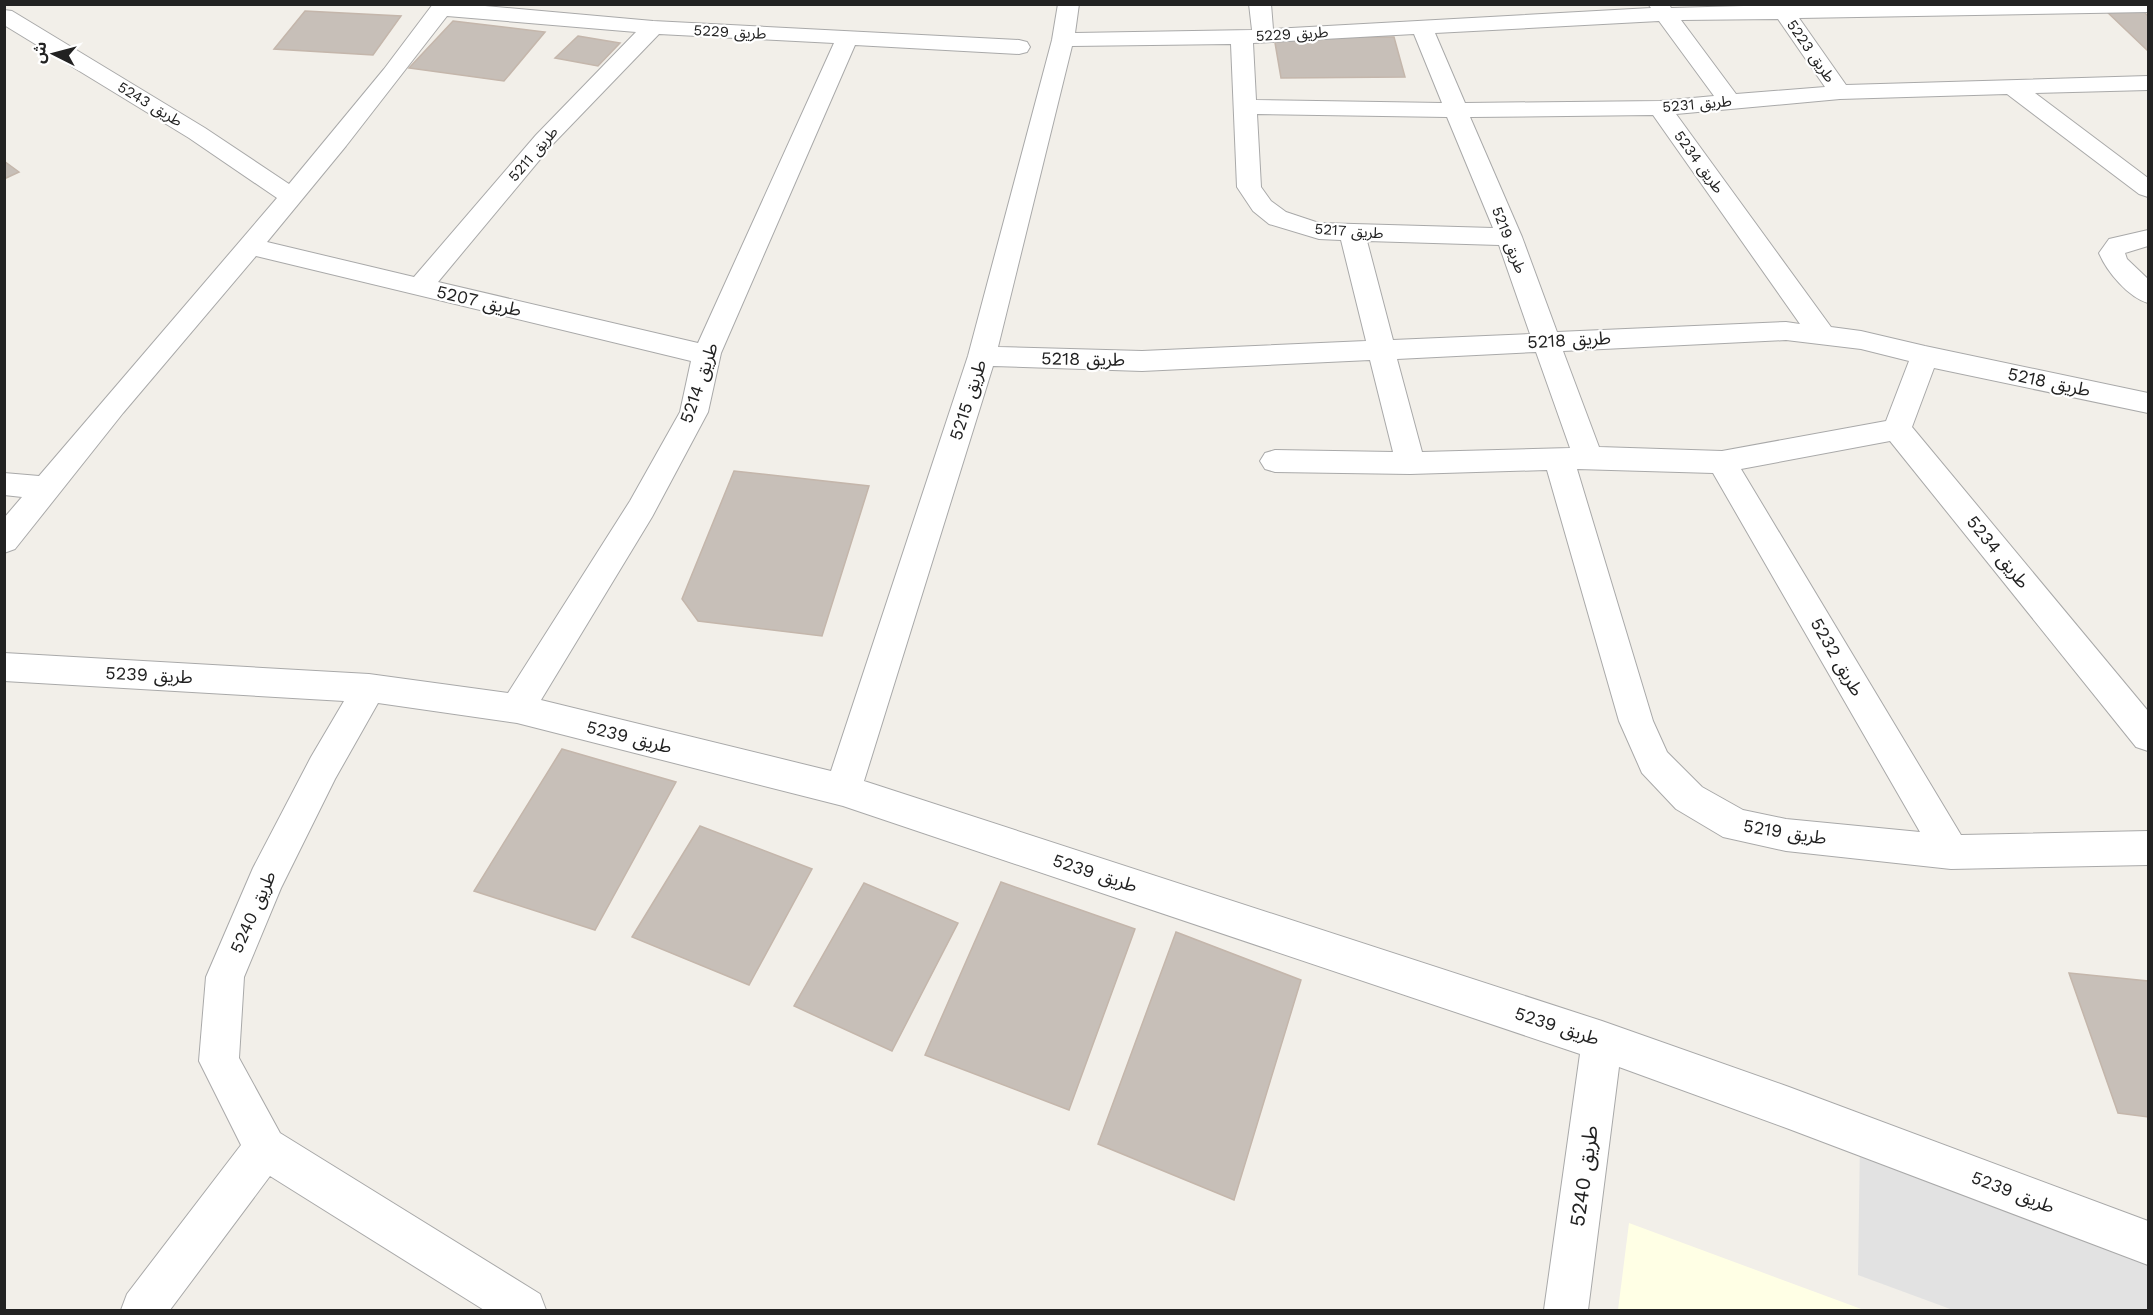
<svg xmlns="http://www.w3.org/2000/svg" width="2153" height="1315" font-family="'Work Sans','Noto Sans Arabic',sans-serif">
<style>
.education{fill:#ffffe5}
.parking{fill:#e2e2e2}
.building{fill:#c7bfb8;stroke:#c4b6ab;stroke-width:1.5}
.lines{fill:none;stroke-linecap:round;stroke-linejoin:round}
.minor-casing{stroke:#a9a9a9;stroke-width:2}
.minor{fill:#fff;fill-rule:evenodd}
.labels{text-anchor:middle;stroke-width:4.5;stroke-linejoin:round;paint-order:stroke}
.far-street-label{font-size:15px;fill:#222;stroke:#fff}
.street-label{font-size:18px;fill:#222;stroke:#fff}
.near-street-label{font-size:21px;fill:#222;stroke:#fff}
</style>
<rect width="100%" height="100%" fill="#f2efe9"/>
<path class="education" d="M1629 1223 1864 1310H1618Z"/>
<path class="parking" d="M1860 1141 2148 1244V1310H1953L1858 1275Z"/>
<g class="building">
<path d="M2141 9 2148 16V51L2106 11Z"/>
<path d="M305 11 401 16 373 55 274 49Z"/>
<path d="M453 21 545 32 504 81 409 68Z"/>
<path d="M578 36 620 43 598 66 555 58Z"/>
<path d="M1274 37H1394L1405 77 1281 78Z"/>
<path d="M4 161 19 172 4 179Z"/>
<path d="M734 471 869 486 822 636 698 621 682 599Z"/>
<path d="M562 749 676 782 595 930 474 891Z"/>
<path d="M700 826 812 869 749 985 632 937Z"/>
<path d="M1001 882 1135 929 1069 1110 925 1055Z"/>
<path d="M864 883 958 923 892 1051 794 1006Z"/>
<path d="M1176 932 1301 980 1234 1200 1098 1144Z"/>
<path d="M2069 973 2148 981V1117L2118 1113Z"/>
</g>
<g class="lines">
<defs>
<g id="minor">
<path d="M433 4H463L653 21 1019 40 1027 42 1030 47 1027 52 1019 54 855 45 721 353 708 412 652 517 541 700 831 771 968 356 1052 40 1058 4H1079L1075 33 1252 30 1249 4H1271L1273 29 1651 8 1648 4H1669L1671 8 1783 5 2148 4V12L1799 18 1846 85 2148 76V90L2035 93 2148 178V197L2139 194 2007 94 1840 99 1676 114 1831 327 1861 331 1925 346 2148 393V413L1934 368 1912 427 2148 711V751L2136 747 1890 441 1741 469 1961 835 2148 831V865L1951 869 1786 851 1723 837 1676 809 1642 773 1619 721 1547 470 1410 474 1275 472 1265 469 1260 461 1265 453 1275 450 1393 452 1370 360 1142 371 993 366 864 781 1602 1021 1789 1087 2148 1221V1265L1789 1129 1619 1067 1588 1310H1544L1580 1054 843 806 517 723 378 703 335 779 281 888 244 977 239 1058 280 1133 540 1294 546 1310H484L270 1176 170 1310H121L127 1294 241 1145 199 1061 206 977 253 868 311 757 344 701 4 681V653L369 674 508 693 630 501 680 412 691 361 256 256 123 413 15 549 4 553V518L22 497 4 495V473L39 476 277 198 189 138 4 25V10L12 11 205 128 289 184 384 69ZM447 16 636 32 536 135 414 277 267 242 346 146ZM1778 19 1825 87 1736 94 1681 20ZM1659 21 1714 96 1660 101 1465 103 1435 33ZM659 34 834 43 698 343 438 282 552 145ZM1414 34 1442 103 1256 100 1253 43ZM1231 44 1237 187 1253 211 1269 224 1319 239 1341 240 1366 341 1142 351 998 347 1072 46ZM1257 114 1447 117 1493 228 1319 223 1286 212 1271 201 1261 187ZM1653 115 1800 324 1786 322 1557 332 1522 237 1470 117ZM1367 241 1499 245 1530 334 1393 340ZM1786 340 1861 349 1909 361 1886 421 1722 451 1599 447 1563 351ZM1536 352 1570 448 1422 452 1397 359ZM1577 469 1713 473 1920 832 1786 819 1743 810 1702 787 1667 752 1653 721Z"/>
<path d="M2148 230V246L2125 253 2127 259 2148 279V303C2128 297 2107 272 2099 253L2109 239Z"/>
</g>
</defs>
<use href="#minor" class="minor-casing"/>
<use href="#minor" class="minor"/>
</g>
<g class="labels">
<g class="far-street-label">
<text transform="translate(730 32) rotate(3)" y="5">طريق 5229</text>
<text transform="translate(1292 34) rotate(-3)" y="5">طريق 5229</text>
<text transform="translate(1811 51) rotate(55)" y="5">طريق 5223</text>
<text transform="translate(150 104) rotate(31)" y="5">طريق 5243</text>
<text transform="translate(1697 104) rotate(-5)" y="5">طريق 5231</text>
<text transform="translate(533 154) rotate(-49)" y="5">طريق 5211</text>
<text transform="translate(1699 162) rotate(54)" y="5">طريق 5234</text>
<text transform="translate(1349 231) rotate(4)" y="5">طريق 5217</text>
<text transform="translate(1509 240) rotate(69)" y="5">طريق 5219</text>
</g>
<g class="street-label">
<text transform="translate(479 301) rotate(13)" y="6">طريق 5207</text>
<text transform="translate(1569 340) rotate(-3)" y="6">طريق 5218</text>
<text transform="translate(1083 359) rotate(1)" y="6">طريق 5218</text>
<text transform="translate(2049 382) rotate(12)" y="6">طريق 5218</text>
<text transform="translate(699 383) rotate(-71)" y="6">طريق 5214</text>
<text transform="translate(968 400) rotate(-72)" y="6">طريق 5215</text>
<text transform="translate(1998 552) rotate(51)" y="6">طريق 5234</text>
<text transform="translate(1837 657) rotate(60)" y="6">طريق 5232</text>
<text transform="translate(149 675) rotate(3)" y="6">طريق 5239</text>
<text transform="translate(629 737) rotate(14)" y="6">طريق 5239</text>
<text transform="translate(1785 832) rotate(9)" y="6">طريق 5219</text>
<text transform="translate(1095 873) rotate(18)" y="6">طريق 5239</text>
<text transform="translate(253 912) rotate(-66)" y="6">طريق 5240</text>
<text transform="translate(1557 1026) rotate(18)" y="6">طريق 5239</text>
<text transform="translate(2013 1192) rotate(21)" y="6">طريق 5239</text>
</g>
<g class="near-street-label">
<text transform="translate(1584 1176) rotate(-82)" y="7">طريق 5240</text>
</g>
</g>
<rect width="2153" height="1315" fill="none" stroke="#222222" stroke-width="12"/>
<g transform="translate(54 54) rotate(276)" stroke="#ffffff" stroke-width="4.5" paint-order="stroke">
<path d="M0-4.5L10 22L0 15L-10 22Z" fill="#222222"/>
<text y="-9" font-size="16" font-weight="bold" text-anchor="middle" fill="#222222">ش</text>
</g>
</svg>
